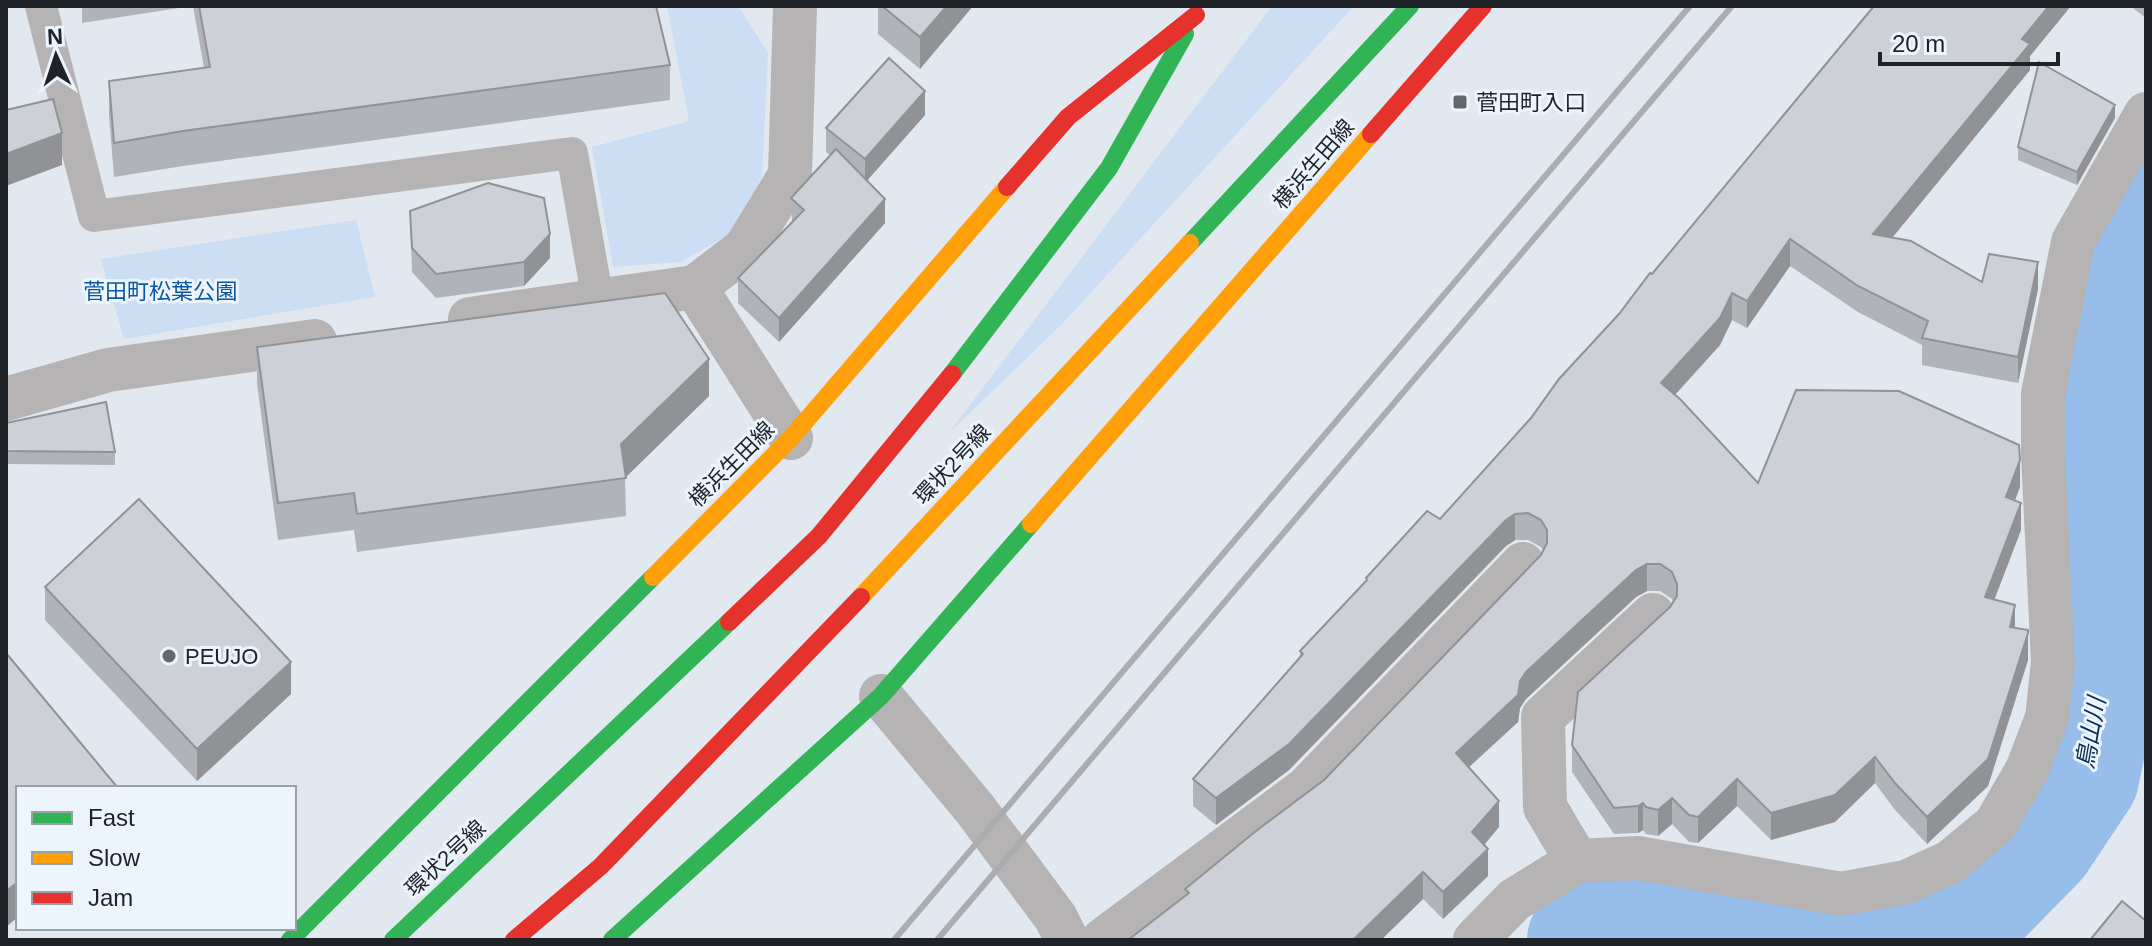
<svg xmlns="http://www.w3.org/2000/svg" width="2152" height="946" font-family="Helvetica,'Noto Sans JP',sans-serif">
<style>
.green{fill:#cbdef4}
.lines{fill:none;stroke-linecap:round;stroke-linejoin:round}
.river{stroke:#97bdeb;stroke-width:108}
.lane{stroke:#b5b3b4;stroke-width:32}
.street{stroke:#b5b3b4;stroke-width:44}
.fast{stroke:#30b455;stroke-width:18}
.slow{stroke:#ff9f0a;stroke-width:18}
.jam{stroke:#e5322d;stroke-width:18}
.rail{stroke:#abacaf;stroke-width:6}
.wall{fill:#b0b4b9}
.shaded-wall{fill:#909296}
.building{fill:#cdd1d7;stroke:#909296;stroke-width:2}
.poi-dot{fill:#63686d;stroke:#ecf4fe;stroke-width:3}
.labels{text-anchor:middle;stroke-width:6;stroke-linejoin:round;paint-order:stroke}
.poi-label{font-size:22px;fill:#1f2327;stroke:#ecf4fe;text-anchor:start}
.street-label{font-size:22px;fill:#1f2327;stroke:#ecf4fe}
.park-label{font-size:22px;fill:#0a569f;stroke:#ecf4fe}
.water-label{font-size:24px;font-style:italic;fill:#072c53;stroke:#ecf4fe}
</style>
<rect width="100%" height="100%" fill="#e2e8ef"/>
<g class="green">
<path d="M667 6H734L741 10 768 53 762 177 730 234 681 262 613 267 592 147 689 121Z"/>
<path d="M1272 6H1354L1062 324 948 434Z"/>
<path d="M356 220 375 297 124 339 101 259Z"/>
</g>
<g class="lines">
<path class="river" d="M1581 940 1646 899 1851 939 1921 927 1983 903 2041 844 2085 778 2100 705 2096 425 2118 255 2146 209"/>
<path class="lane" d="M41 6 94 216 572 153 598 301"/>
<g class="street">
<path d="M695 287 745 249 790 175 795 6"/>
<path d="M470 319 695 287 791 438"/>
<path d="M6 399 108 370 315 341"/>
<path d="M881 696 975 809 1056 918 1067 940"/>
<path d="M1577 861 1545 807 1543 717 1653 615"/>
<path d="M1103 940 1306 789 1523 564"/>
<path d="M1475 940 1514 900 1577 861 1638 858 1841 894 1906 882 1950 862 1995 825 2027 770 2047 718 2053 662 2043 454V394L2073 242 2146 114"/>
</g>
<g class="fast">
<path d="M1190 243 1410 6"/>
<path d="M952 374 1109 168 1185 34"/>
<path d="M290 940 653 577"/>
<path d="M393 940 729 622"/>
<path d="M612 940 881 696 1031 524"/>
</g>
<g class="slow">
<path d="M1031 524 1371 134"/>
<path d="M653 577 791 438 1007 187"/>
<path d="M861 597 1190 243"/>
</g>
<g class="jam">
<path d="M1371 134 1483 6"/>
<path d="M1007 187 1068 117 1196 15"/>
<path d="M729 622 819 536 952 374"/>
<path d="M514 940 601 866 861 597"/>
</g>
<g class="rail">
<path d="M894 940 1690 6"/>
<path d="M937 940 1732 6"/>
</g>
</g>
<g class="wall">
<path d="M82 6H192L82 23Z"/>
<path d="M193 6H656L670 65V100L183 166 114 177 109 115V81L204 68Z"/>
<path d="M878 6H973L920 69 878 34Z"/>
<path d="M1874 6H2071L2030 56V70L1892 238 1982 282 2038 289 2018 383 1922 365V345L1858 312 1790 266 1747 328 1732 320 1720 345 1675 395 1758 483 2020 487 2014 501 2021 530 1994 600 2015 628 2028 660 1988 786 1927 844 1895 810 1875 783 1835 822 1771 840 1737 806 1698 843 1689 842 1672 824 1658 836 1646 834 1643 830 1638 833 1614 834 1572 772V745L1673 602 1672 599 1660 591H1647L1636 597 1526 699 1520 708 1518 722 1469 767 1499 827 1484 845 1488 876 1443 919 1423 899 1381 940H1128L1185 895V889L1324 780 1541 555 1543 551 1541 547 1528 540H1515L1506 546 1289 770 1216 825 1193 806V779L1300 657V651L1366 582V578L1440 519 1531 418 1652 274Z"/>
<path d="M2130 6H2146V18Z"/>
<path d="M925 115 866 181 885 223 779 342 738 303V278L792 223 791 198 830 155 826 152V128Z"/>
<path d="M2115 118 2077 185 2018 160V147Z"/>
<path d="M410 211 550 258 524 286 436 298 412 272Z"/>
<path d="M257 347 709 396 625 477 626 516 357 552 354 530 278 540 257 384Z"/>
<path d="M6 423 115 452V465L6 464Z"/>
<path d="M45 587 291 694 197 781 45 620Z"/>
</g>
<g class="shaded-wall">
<path d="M947 6H973L920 69V37Z"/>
<path d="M2049 6H2071L2030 56V70L1873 261V234L2022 39Z"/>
<path d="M925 91V115L865 183V159Z"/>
<path d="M2115 105V118L2077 185V172Z"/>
<path d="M62 133V165L6 186V154Z"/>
<path d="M885 199V223L779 342V318Z"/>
<path d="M550 234V258L524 286V262Z"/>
<path d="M1790 239V266L1747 328V301Z"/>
<path d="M2038 262V289L2018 383V357Z"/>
<path d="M1732 293V320L1720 345 1661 410V383Z"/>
<path d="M709 359V396L624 479 621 444Z"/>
<path d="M2020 460V487L2006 524V497Z"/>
<path d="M2021 503V530L1985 624V597Z"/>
<path d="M1515 514V540L1506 546 1289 770 1216 825V798L1506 520Z"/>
<path d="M1647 564V591L1636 597 1526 699 1520 708 1518 722 1456 779V753L1520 681 1526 672 1636 570Z"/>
<path d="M2015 605V632L2010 627Z"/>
<path d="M2028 633V660L1988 786 1927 844V817Z"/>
<path d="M291 662V694L197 781V749Z"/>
<path d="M1875 757V783L1835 822 1771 840V813Z"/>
<path d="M1737 779V806L1698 843V817Z"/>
<path d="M1672 798V824L1658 836V810Z"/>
<path d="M1499 801V827L1472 859V832Z"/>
<path d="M1643 803V830L1638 833V806Z"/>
<path d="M1488 849V876L1443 919V892Z"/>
<path d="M1423 872V899L1381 940H1353Z"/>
<path d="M18 882V917L6 927V891Z"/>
</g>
<g class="building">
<path d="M199 6H656L670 65 183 131 114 143 109 81 210 67Z"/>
<path d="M882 6H947L920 37Z"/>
<path d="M1874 6H2049L2022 39 2030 44 1873 234 1911 241 1982 282 1989 254 2038 262 2018 357 1922 338 1928 321 1858 286 1790 239 1747 301 1732 293 1720 318 1661 383 1680 399 1758 483 1796 390 1899 391 2019 445 2020 460 2006 497 2021 503 1985 597 2015 605 2010 627 2028 630V633L1988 759 1927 817 1895 783 1875 757 1835 795 1771 813 1737 779 1698 817 1689 815 1672 798 1658 810 1646 807 1643 803 1638 806 1614 808 1572 745 1578 692 1670 607 1677 596V584L1672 572 1660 564H1647L1636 570 1526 672 1520 681 1518 695 1456 753 1499 801 1472 832 1488 849 1443 892 1423 872 1353 940H1128L1189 893 1185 889 1256 831 1324 780 1541 555 1547 543V530L1541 520 1528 513 1515 514 1506 520 1289 744 1216 798 1193 779 1303 654 1300 651 1367 580 1366 578 1427 511 1440 519 1531 418 1559 379 1619 314 1650 273 1652 274Z"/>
<path d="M889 58 925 91 865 159 826 128Z"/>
<path d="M2039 62 2115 105 2077 172 2018 147Z"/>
<path d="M53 99 62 133 6 154V110Z"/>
<path d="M836 149 885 199 779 318 738 278 804 210 791 198Z"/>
<path d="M488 183 544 198 550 234 524 262 436 274 412 248 410 211Z"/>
<path d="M665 293 709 359 621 444 626 478 357 514 354 493 278 503 257 347Z"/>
<path d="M106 402 115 452 6 451V423Z"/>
<path d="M139 499 291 662 197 749 45 587Z"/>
<path d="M6 653 118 788H18V882L6 891Z"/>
<path d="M2122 901 2146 921V940H2090Z"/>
</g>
<g class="poi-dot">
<rect x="1452" y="94" width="16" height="16" rx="4"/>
<circle cx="169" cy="656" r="8"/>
</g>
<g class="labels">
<g class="poi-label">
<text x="1476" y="110">菅田町入口</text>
<text x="185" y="664">PEUJO</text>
</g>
<g class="street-label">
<text transform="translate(1313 164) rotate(-49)" y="8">横浜生田線</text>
<text transform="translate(731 464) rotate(-45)" y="8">横浜生田線</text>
<text transform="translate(952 464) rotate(-47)" y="8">環状2号線</text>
<text transform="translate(445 858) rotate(-43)" y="8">環状2号線</text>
</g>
<g class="park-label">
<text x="160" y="299">菅田町松葉公園</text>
</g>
<g class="water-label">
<text transform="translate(2091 733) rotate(-80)" y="8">鳥山川</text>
</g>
</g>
<rect width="2152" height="946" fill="none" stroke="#1f2327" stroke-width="16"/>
<rect x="16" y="786" width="280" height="144" fill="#ecf4fe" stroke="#9aa0a8" stroke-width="2"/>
<rect x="32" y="812" width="40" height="12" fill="#30b455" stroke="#9aa0a8" stroke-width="2"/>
<text x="88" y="826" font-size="24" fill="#1f2327">Fast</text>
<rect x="32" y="852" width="40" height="12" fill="#ff9f0a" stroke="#9aa0a8" stroke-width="2"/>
<text x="88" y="866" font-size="24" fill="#1f2327">Slow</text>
<rect x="32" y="892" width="40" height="12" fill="#e5322d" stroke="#9aa0a8" stroke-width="2"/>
<text x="88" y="906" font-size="24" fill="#1f2327">Jam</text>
<g transform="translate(56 56) rotate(357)" stroke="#ecf4fe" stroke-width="6" paint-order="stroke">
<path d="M0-6L14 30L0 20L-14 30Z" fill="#1f2327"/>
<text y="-12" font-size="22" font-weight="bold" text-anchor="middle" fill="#1f2327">N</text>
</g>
<path d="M1880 52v12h178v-12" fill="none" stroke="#1f2327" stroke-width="4"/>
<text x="1892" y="52" font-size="24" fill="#1f2327" stroke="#ecf4fe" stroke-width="6" paint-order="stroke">20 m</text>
</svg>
